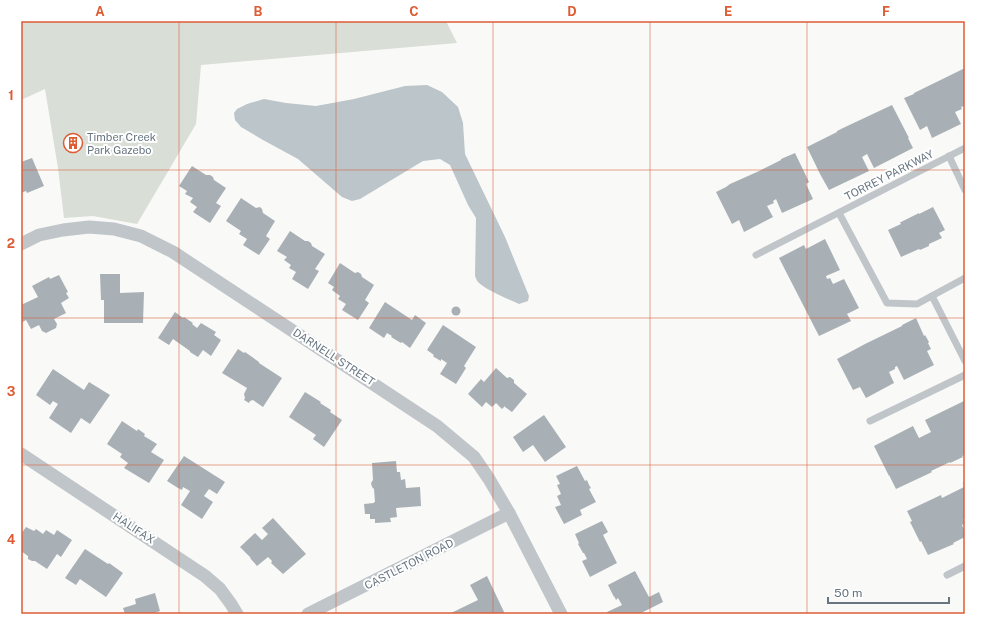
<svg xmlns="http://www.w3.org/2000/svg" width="986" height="635" font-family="'Public Sans',sans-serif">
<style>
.green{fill:#d9ded7}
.water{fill:#bbc5ca}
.building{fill:#a8b0b6}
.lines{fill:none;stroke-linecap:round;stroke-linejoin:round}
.lane{stroke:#c0c5c9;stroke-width:7}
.street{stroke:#c0c5c9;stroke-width:13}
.grid{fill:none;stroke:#dd5c34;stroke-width:1;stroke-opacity:0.55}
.labels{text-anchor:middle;stroke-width:4;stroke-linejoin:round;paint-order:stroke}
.poi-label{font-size:11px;fill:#667581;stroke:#fff;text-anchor:start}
.street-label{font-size:11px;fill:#667581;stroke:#fff}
.neatline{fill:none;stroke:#dd5c34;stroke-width:1.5}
.grid-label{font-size:13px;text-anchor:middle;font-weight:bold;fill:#dd5c34}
</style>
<rect width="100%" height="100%" fill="#f9f9f7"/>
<path class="green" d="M21 21H446L457 43 201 65 196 124 137 224 93 216 64 218 58 168 45 89 21 100Z"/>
<path class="water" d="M427 85 442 92 458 107 463 123 465 154 505 237 529 296 528 301 519 304C510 300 484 289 478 282 477 281 476 278 475 276L476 218 468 205 450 165 440 159 423 161 360 199 352 201 342 197 298 159 263 140 241 127 235 120 234 113 237 109 247 104 264 99 286 103 316 106 354 99 405 86Z"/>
<g class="building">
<path d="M965 68V108L964 106 961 107 962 109 955 112 961 124 932 138 927 126 920 130 904 98 914 94V93Z"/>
<path d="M892 105 909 138H908L913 148 874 168 867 154 862 157 869 171 829 190 820 174 807 147 837 132V131L843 128Z"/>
<path d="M74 135 80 140 79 148 72 151 66 146 67 138Z"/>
<path d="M795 153 809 182 806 184 813 199 782 213 776 199 773 201 774 203 767 206 773 217 744 232 739 220 732 224 716 192 726 187 730 184 757 172 781 160V159Z"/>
<path d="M32 158 44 186 27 193 26 191 21 193V162Z"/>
<path d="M192 166 206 175H210L213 177 214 180 226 188 216 203 221 206 210 223 193 212 197 207 190 202 193 198 185 194 187 191 179 186Z"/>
<path d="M241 198 256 208 260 207 262 209 263 213 275 221 266 236 270 239 259 255 243 245 247 239 239 234 241 231 226 221Z"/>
<path d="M933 207 945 230 939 233 942 238 929 244V246L920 250 919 249 901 257 888 230 901 224 900 222H901L919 213V214Z"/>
<path d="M290 231 305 241H308L311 243 312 246 325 254 315 269 319 271 308 289 292 279 296 272 289 268 291 265 284 260 287 257 277 251Z"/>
<path d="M825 239 840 270 826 276 827 279 830 278 833 284 844 279 859 308 847 314 851 321 819 336 779 258 804 245 806 249Z"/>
<path d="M340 263 355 273 358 272 361 274 362 277 374 285 365 300 369 303 358 320 342 310 346 304 338 299 340 296 332 290 334 287 328 283Z"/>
<path d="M100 274H120V293L144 292 143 323H104V300H101Z"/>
<path d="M59 275 68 292 66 293 69 298 61 303 66 313 54 319 57 324 56 328 46 333 42 331 39 325 31 329 26 320 21 323V305L38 297 32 286 49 277 50 279Z"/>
<path d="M385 302 412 320 415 315 426 323 410 348 402 342 401 343 391 337 392 336 387 333 384 338 369 328Z"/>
<circle cx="456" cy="311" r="4.5"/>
<path d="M175 312 183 318 184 317 193 323 192 324 197 328 201 323 216 332 214 335 221 340 211 356 203 350 198 357 190 352V351L173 339 169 345 158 338Z"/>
<path d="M916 318 924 336 925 335 929 342 928 343 931 349 927 351 934 365 904 380 897 366 895 367V369L889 372 894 383 866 398 860 387 853 390 837 359 865 344 902 326V325Z"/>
<path d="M443 325 476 347 464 366 466 368 456 384 440 374 447 363 441 359V361L434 357 433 356 434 355 427 350Z"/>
<path d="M238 349 244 353 245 352 259 362V363L282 378 263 407 253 400 250 401 249 403 244 400 245 398 244 394 247 388 222 373Z"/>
<path d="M496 368 507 378 510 377 514 380V383L527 394 512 412 505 407V406L502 409 496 403 492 407 486 402 482 407 468 394 481 379 484 382Z"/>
<path d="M53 369 84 390 89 382 110 395 90 424 81 418 71 433 49 418 58 404 53 401 50 405 36 395Z"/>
<path d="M305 392 321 402 320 403 331 410 330 412 342 420 324 447 313 439 316 435 289 417Z"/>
<path d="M964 401 965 455 962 456 963 457 950 463V462L931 471 932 472 928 474 896 489 889 475V476L874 446 913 426 919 438 931 432 925 420Z"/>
<path d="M544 415 566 447 545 462 533 445 523 452 513 437Z"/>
<path d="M122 421 137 431 138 429 145 434 144 436 157 444 151 452 164 460 149 483 124 468 128 463 120 457 122 454 107 444Z"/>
<path d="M184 456 225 482 217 494 209 489 204 496 213 502 202 519 181 505 190 491 183 487 182 490 178 488 167 481Z"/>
<path d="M396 461 397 472H400L401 480 405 479 406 488 420 487 421 506 396 508 397 517 390 518 391 522 375 523V519H370V514H365L364 504 374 503V502H375L374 489 372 487 371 483 373 480 372 463Z"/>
<path d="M577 466 585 481 587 480 589 485 591 488 589 489 596 502 580 510 582 515 564 524 555 507 561 505 557 496 561 494 557 485 560 484 556 476Z"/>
<path d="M965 482V519H963L965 523 962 525 965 532V537L953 543 954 544 928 555 921 541 920 542 910 522 912 521 907 511 941 495 942 498 964 487 963 483Z"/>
<path d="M273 518 306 554 283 574 271 563 272 561 268 557 257 566 250 558H251L240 547 255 533 262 540 268 534 262 528Z"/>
<path d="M602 521 608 532 603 535 617 563 590 577 582 561 587 559 584 553H583L578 544 579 543 575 534Z"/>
<path d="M26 527 34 531 36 529 43 534 46 530 54 535 57 530 72 540 61 557 57 554 47 569 35 561H32L28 559V556L21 551V534Z"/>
<path d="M85 549 108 564 109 563 123 573 106 597 80 579 76 585 65 578Z"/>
<path d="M635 571 649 597 659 592 663 602 639 614H608L607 612 622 605 618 598 616 600 614 596V597L608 585Z"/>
<path d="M487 576 505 614H451V613L478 600 470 585Z"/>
<path d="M155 593 160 611 152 614H125L123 608 136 604 135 599Z"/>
</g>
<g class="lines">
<g class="lane">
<path d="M949 156 965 190"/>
<path d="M839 213 887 303 917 304 965 278"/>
<path d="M756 255 965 148"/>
<path d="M932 296 965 361"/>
<path d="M870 421 965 375"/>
<path d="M947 575 965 566"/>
</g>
<g class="street">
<path d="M21 244 39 235 63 230 89 227 114 229 141 236 173 252 437 426 474 457 489 479 509 513 561 614"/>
<path d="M21 454 205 576 220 589 231 604 237 614"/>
<path d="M308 614 509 513"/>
</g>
</g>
<path class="grid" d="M179 21V614M336 21V614M493 21V614M650 21V614M807 21V614M21 170H965M21 318H965M21 465H965"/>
<defs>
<symbol id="building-ring" viewBox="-11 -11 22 22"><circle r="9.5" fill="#fff" stroke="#dd5c34" stroke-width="1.5"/><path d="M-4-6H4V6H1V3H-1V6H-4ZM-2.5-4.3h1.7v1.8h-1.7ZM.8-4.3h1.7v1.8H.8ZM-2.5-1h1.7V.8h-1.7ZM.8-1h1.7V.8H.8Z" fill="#dd5c34"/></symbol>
</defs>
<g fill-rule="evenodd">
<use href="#building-ring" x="62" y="132" width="22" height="22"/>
</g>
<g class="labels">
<g class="poi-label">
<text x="87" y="141">Timber Creek<tspan x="87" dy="13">Park Gazebo</tspan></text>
</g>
<g class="street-label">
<text transform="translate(889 175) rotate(-27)" y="4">TORREY PARKWAY</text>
<text transform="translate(334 357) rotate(33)" y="4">DARNELL STREET</text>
<text transform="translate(134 528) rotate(33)" y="4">HALIFAX</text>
<text transform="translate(409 564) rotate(-27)" y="4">CASTLETON ROAD</text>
</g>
</g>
<rect width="986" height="635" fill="none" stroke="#ffffff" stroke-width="44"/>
<path d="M828 597v6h121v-6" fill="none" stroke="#667581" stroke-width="2"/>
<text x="834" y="597" font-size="12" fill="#667581" stroke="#ffffff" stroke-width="3" paint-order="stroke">50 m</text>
<rect x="22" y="22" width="942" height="591" class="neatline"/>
<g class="grid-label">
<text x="100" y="16">A</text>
<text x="258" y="16">B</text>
<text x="414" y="16">C</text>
<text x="572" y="16">D</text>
<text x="728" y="16">E</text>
<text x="886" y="16">F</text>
<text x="11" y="100">1</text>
<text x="11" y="248">2</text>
<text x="11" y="396">3</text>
<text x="11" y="544">4</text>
</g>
</svg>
